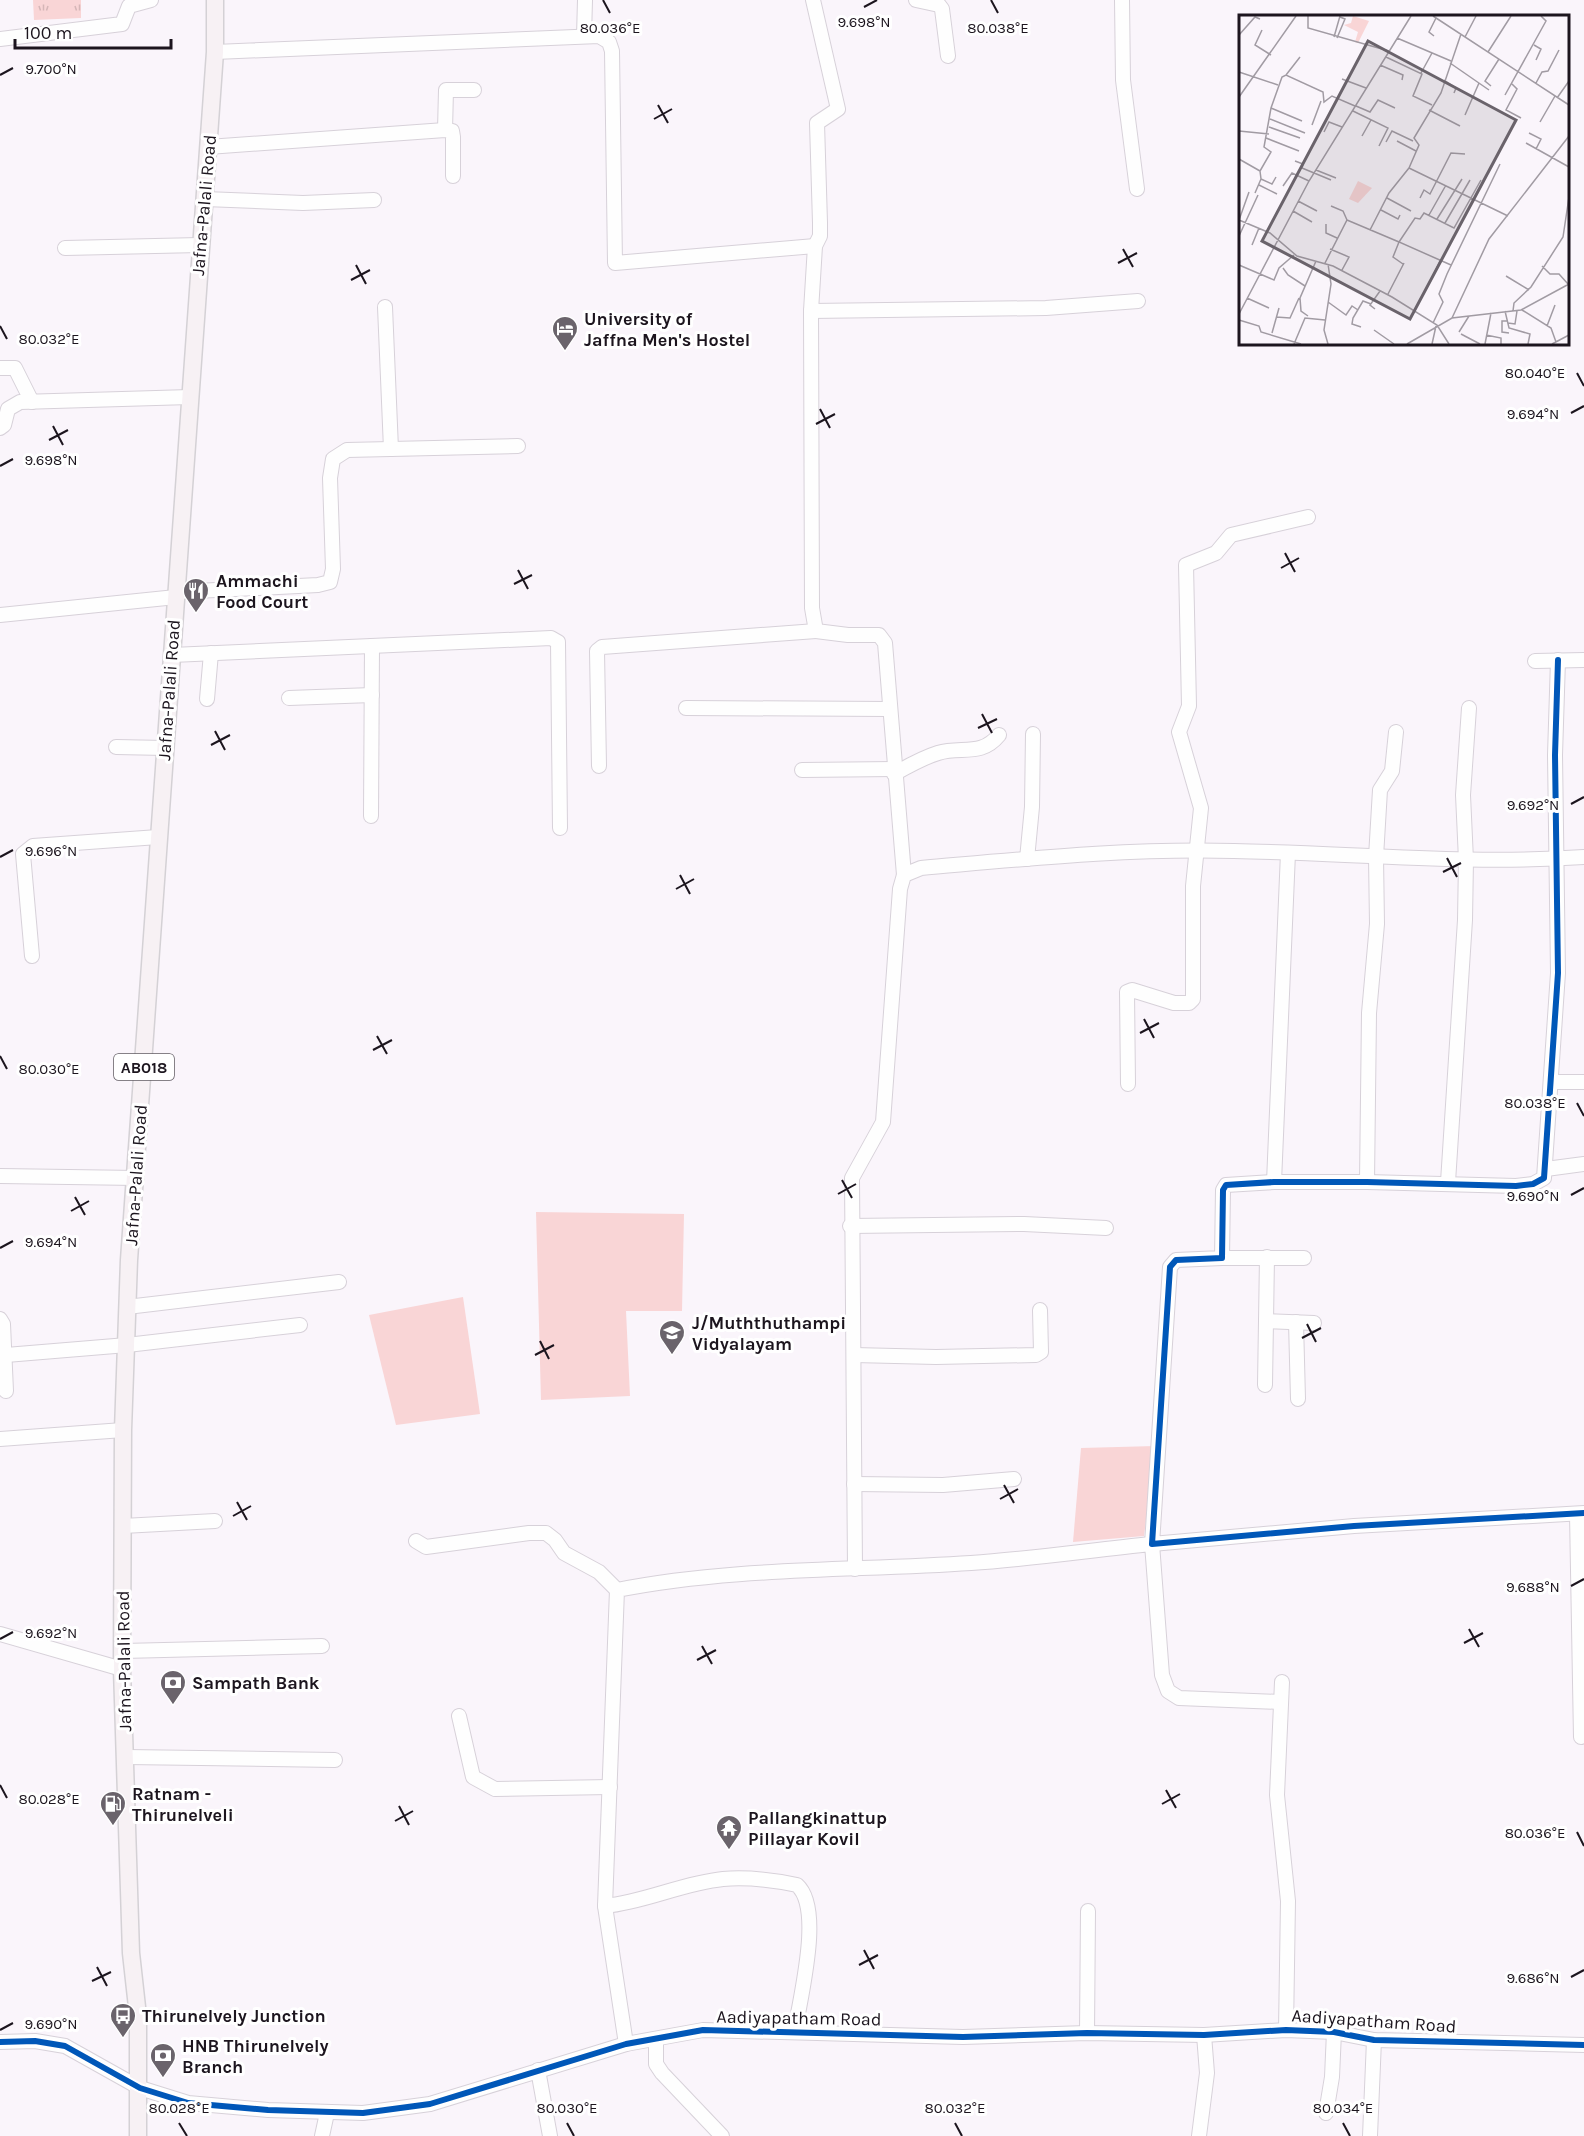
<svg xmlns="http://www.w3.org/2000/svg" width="1584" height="2136" font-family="Karla,sans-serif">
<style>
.grass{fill:url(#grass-tufts)}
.pitch{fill:#f9d5d6}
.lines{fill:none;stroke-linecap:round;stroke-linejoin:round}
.minor-casing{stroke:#d7d1d9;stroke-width:16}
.major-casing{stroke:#d4d1d5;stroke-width:19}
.minor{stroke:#fefefe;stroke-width:14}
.major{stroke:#f7f1f4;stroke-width:16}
.cycleway-casing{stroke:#fff;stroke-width:10}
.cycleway{stroke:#0057b8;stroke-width:6}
.ticks{fill:none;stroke:#1c151e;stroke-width:2}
.labels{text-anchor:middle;stroke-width:6;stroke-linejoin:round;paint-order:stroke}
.shield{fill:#fff;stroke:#605b62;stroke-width:1.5}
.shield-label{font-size:16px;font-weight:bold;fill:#1c151e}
.street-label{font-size:18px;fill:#1c151e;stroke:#fff}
.poi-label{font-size:18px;font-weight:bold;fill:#1c151e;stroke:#fff;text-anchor:start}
.inset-road{fill:none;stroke:#a19ba3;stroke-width:1.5}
.view{fill:#6a636b;fill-opacity:0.15;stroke:#6a636b;stroke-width:3}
.inset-edge{fill:none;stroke:#1c151e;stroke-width:3}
.ticks-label{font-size:15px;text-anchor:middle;fill:#1c151e;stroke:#fff;stroke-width:6;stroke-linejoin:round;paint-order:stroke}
</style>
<defs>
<pattern id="grass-tufts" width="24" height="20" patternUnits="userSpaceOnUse" patternTransform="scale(1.5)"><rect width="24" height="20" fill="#f9d5d6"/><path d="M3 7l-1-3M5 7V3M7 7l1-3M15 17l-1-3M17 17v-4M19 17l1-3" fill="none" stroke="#d5b6b7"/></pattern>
</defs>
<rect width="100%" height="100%" fill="#faf5fb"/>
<path class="grass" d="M33 0H81V18L34 20Z"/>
<g class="pitch">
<path d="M536 1212 684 1214 682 1311H626L630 1396 541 1400Z"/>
<path d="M463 1297 480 1414 396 1425 369 1315Z"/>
<path d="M1155 1446 1144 1536 1073 1542 1081 1448Z"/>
</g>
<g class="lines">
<defs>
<g id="minor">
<path d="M813 0 838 109 817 123 820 223V236L815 246 811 311 812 608 816 631 848 635H879L885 643 904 875"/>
<path d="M916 0 939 5 942 9 948 56"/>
<path d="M1122 0 1123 80 1137 189"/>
<path d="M584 36 585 0"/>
<path d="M0 39 122 24 129 6 151 0"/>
<path d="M215 52 599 36 609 42 612 51 615 263 815 246"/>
<path d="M445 130 446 90H474"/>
<path d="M208 147 445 130 452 131 453 137V176"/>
<path d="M205 199 303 203 374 200"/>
<path d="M65 248 200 245"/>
<path d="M385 307 391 449"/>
<path d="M811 311 1046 308 1138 301"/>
<path d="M0 368H15L32 402"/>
<path d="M0 428 4 425 8 409 20 402 190 397"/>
<path d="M176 592 318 585 330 582 333 569 330 478 333 459 347 450 518 446"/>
<path d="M0 615 176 597"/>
<path d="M172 655 551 638 558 642 560 828"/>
<path d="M1558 660 1555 755 1558 973 1544 1178 1533 1184 1516 1186 1367 1182H1274L1226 1185 1223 1190 1222 1258 1176 1260 1170 1267 1152 1544 1354 1526 1584 1513"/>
<path d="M1535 661 1584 660"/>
<path d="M289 698 372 695"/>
<path d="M207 699 211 653"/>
<path d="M686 708 889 709"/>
<path d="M116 747 165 748"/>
<path d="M599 766 597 651 602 647 816 631"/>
<path d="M802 770 894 769"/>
<path d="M894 774C908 766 922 758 938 753 962 746 981 757 999 735"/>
<path d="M371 816 372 646"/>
<path d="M1027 859 1032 807 1033 734"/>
<path d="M32 956 23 854 33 846 158 837"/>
<path d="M1552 1082H1584"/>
<path d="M1128 1084 1127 992 1132 990 1174 1003H1189L1193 999V886L1201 808 1179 732 1189 706 1186 565 1216 553 1231 535 1308 517"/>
<path d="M1546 1169 1584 1164"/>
<path d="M0 1176 137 1178"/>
<path d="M1274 1182 1288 853"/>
<path d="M1367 1182 1369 1013 1377 924 1376 857 1380 790 1392 771 1396 732"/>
<path d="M1448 1182 1465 920 1466 860 1463 795 1469 708"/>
<path d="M850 1226 1024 1224 1106 1228"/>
<path d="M1222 1258H1304"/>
<path d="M127 1307 339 1282"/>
<path d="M0 1319 3 1324 6 1391"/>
<path d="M1266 1321 1314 1323"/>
<path d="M1296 1322 1298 1399"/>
<path d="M6 1355 127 1345 300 1325"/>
<path d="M854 1355 936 1357 1036 1355 1041 1352 1040 1310"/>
<path d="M1265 1385 1267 1257"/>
<path d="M0 1439 123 1430"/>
<path d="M854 1484 943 1485 1014 1479"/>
<path d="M1577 1514 1581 1737"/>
<path d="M123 1526 215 1521"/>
<path d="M416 1541 426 1547 529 1533H546L555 1540 564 1553 599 1572 617 1590"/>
<path d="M855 1569 852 1178 883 1122 900 889 904 875 921 868C1025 859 1129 848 1234 851 1351 853 1467 865 1584 857"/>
<path d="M0 1634 122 1669"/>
<path d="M123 1651 322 1646"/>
<path d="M1282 1682 1277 1795 1288 1901 1286 2030"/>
<path d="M459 1716 473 1777 495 1789 610 1787"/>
<path d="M126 1757 335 1760"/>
<path d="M605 1906C645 1902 683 1883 723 1879 747 1877 773 1880 797 1885 824 1909 799 2000 795 2032"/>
<path d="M1087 2033 1088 1911"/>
<path d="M656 2039V2064L662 2073 722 2136"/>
<path d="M0 2042 35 2041 65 2046 140 2088 188 2103 268 2110 363 2113 430 2104 626 2044 703 2030 963 2037 1087 2033 1204 2035 1286 2030 1334 2032 1374 2040 1584 2045"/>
<path d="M626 2044 605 1906 617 1590C733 1567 853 1571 971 1563 1031 1559 1092 1550 1152 1544L1162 1675 1168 1691 1179 1698 1280 1702"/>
<path d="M538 2070 550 2136"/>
<path d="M1326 2113 1332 2077 1334 2032"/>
<path d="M322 2136 327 2113"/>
<path d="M1199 2136 1207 2073 1204 2035"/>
<path d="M1370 2136 1374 2040"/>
</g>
<path id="major" d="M138 2136V2016L131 1953 122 1669 123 1430 129 1260 215 52V0"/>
</defs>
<use href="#minor" class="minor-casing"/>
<use href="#major" class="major-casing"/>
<use href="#minor" class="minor"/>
<use href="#major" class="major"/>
<defs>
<g id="cycleway">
<path d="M1558 660 1555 755 1558 973 1544 1178 1533 1184 1516 1186 1367 1182H1274L1226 1185 1223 1190 1222 1258 1176 1260 1170 1267 1152 1544 1354 1526 1584 1513"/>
<path d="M0 2042 35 2041 65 2046 140 2088 188 2103 268 2110 363 2113 430 2104 626 2044 703 2030 963 2037 1087 2033 1204 2035 1286 2030 1334 2032 1374 2040 1584 2045"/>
</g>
</defs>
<use href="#cycleway" class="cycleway-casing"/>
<use href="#cycleway" class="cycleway"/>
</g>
<path class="ticks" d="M603 0 610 13M991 0 998 13M864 7 877 0M0 75 13 68M658 105 668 123M654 119 672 109M1123 249 1133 267M1118 263 1137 253M356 265 366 284M351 280 370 270M0 326 7 339M1577 373 1584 386M820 409 830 428M1571 413 1584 406M816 424 835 414M53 426 63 445M49 440 68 430M0 466 13 459M1285 553 1295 572M1281 568 1299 558M518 570 528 589M514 584 532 575M982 714 992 733M978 728 997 719M215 731 225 750M211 745 230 735M1571 804 1584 797M0 857 13 850M1447 858 1457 877M1443 872 1461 863M680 875 690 894M676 889 694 879M1144 1019 1154 1038M1140 1033 1159 1023M377 1036 387 1054M373 1050 392 1040M0 1056 7 1069M1577 1103 1584 1116M842 1180 852 1198M838 1194 856 1184M1571 1195 1584 1188M75 1197 85 1215M71 1211 89 1201M0 1248 13 1241M1307 1324 1316 1342M1302 1338 1321 1328M540 1341 549 1359M535 1355 554 1345M1004 1485 1014 1503M1000 1499 1018 1489M237 1502 247 1520M233 1516 251 1506M1571 1586 1584 1579M1469 1629 1479 1647M0 1639 13 1632M1464 1643 1483 1633M702 1646 712 1664M697 1660 716 1650M0 1785 7 1798M1166 1790 1176 1808M1162 1804 1180 1794M399 1806 409 1825M395 1821 413 1811M1577 1832 1584 1846M864 1950 874 1969M859 1965 878 1955M97 1967 107 1986M1571 1977 1584 1970M92 1981 111 1972M0 2030 13 2023M179 2123 187 2136M567 2123 574 2136M955 2123 962 2136M1343 2123 1350 2136"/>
<defs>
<symbol id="hotel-pin" viewBox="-11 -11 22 30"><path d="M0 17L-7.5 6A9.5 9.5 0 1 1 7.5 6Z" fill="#6a636b" stroke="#fff"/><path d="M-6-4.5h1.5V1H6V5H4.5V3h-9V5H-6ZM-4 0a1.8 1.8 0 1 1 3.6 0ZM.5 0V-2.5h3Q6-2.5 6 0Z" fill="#fff"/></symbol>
<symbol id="restaurant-pin" viewBox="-11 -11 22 30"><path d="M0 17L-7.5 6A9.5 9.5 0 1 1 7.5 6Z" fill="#6a636b" stroke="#fff"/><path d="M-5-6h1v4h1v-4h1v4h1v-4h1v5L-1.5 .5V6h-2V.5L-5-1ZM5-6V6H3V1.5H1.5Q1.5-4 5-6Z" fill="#fff"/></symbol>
<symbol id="school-pin" viewBox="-11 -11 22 30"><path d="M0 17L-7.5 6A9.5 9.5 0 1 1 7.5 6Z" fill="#6a636b" stroke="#fff"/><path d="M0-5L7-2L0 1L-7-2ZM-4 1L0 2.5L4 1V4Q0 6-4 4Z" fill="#fff"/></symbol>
<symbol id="bank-pin" viewBox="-11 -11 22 30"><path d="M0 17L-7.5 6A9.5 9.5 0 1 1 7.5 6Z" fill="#6a636b" stroke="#fff"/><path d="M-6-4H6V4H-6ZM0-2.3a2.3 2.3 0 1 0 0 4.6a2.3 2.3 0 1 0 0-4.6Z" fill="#fff"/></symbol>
<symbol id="fuel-pin" viewBox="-11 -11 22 30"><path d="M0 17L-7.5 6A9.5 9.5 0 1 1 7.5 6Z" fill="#6a636b" stroke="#fff"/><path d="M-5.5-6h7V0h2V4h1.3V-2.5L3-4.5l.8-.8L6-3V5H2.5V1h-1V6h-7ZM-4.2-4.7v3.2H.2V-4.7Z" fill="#fff"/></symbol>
<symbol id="temple-pin" viewBox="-11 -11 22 30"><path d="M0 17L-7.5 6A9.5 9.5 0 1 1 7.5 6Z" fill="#6a636b" stroke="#fff"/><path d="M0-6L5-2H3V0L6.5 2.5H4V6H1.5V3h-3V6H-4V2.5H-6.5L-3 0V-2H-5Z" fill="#fff"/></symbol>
<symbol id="bus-pin" viewBox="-11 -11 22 30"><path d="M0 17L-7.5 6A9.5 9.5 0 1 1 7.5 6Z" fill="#6a636b" stroke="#fff"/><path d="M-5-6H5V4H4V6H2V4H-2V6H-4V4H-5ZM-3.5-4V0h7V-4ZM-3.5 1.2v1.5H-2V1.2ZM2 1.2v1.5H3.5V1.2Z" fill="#fff"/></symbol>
</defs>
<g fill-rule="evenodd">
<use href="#hotel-pin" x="550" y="314" width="30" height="40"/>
<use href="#restaurant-pin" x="181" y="576" width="30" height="40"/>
<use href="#school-pin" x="657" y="1318" width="30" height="40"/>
<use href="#bank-pin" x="158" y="1668" width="30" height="40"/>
<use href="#fuel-pin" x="98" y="1789" width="30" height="40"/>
<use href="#temple-pin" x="714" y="1813" width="30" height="40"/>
<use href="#bus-pin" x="108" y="2001" width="30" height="40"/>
<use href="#bank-pin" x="148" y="2041" width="30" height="40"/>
</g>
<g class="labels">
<rect class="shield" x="114" y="1054" width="60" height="26" rx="4.5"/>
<g class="shield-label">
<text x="144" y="1073">AB018</text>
</g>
<g class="street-label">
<text transform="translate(204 205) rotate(-85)" y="6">Jafna-Palali Road</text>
<text transform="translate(169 690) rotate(-86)" y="6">Jafna-Palali Road</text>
<text transform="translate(136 1175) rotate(-86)" y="6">Jafna-Palali Road</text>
<text transform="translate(124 1661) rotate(-91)" y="6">Jafna-Palali Road</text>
<text transform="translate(799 2018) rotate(1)" y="6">Aadiyapatham Road</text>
<text transform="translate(1374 2021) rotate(4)" y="6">Aadiyapatham Road</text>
</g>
<g class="poi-label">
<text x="584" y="325">University of<tspan x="584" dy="21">Jaffna Men's Hostel</tspan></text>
<text x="216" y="587">Ammachi<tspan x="216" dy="21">Food Court</tspan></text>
<text x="692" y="1329">J/Muththuthampi<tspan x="692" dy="21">Vidyalayam</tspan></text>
<text x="192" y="1689">Sampath Bank</text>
<text x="132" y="1800">Ratnam -<tspan x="132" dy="21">Thirunelveli</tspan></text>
<text x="748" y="1824">Pallangkinattup<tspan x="748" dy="21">Pillayar Kovil</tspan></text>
<text x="142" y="2022">Thirunelvely Junction</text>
<text x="182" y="2052">HNB Thirunelvely<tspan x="182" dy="21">Branch</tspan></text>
</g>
</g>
<g transform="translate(1239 15)">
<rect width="330" height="330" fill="#faf5fb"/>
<path d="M114 1 130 6 119 28 116 27 119 17 105 10 112 8Z" fill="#f9d5d6"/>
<path d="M119 166 133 173 119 188 110 184Z" fill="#f9d5d6"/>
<path class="inset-road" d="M69 1V13L150 36M194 1 330 90M23 15 16 30 32 40M0 20 16 2 21 4M195 21 190 17 197 3M95 22 101 1M226 22 237 1M98 23 106 4 101 2M158 23 212 46M295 30 302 34 297 45M249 37 272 1M147 42 183 59 174 81 193 90M211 48 250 75M141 50 164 60 163 65M0 57 39 70M182 58 193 38M47 60 61 42M103 64 127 73M205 65 217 73 215 78M297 68 303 57 309 56 320 35M273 69 278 74 267 95 282 103M252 71 246 66 260 44M266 80 307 6 302 1M0 82 57 1M318 83 330 66M117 91 131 97 139 85 156 93M32 93 63 106M190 95 221 111M114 96 149 113 140 131M226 100 240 68M31 104 66 118M301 107 316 81M73 110 82 86M30 112 61 123M0 116 30 119M85 117 90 107 103 112M290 118 302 124 297 134M123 121 132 105M27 123 60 136M158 126 177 136M147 127 153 116 174 126M287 128 330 152M0 144 21 156M56 146 64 149 63 153 92 165M170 153 180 130 175 123 202 78 222 19M77 155 97 163M22 164 33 169 37 162M20 170 38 179M44 171 53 158 70 166M16 178 22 164 21 156 32 137 25 132 32 93 43 62 47 60 84 77 85 87 93 81 116 91M148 183 172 196M181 183 185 175 191 179 212 138 226 139M59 186 78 196M92 191 104 196 108 205M142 195 159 204 161 200M54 196 73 207M190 200 207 170M198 204 223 164M0 205 31 218 58 241 94 251 153 282 198 310 210 329M0 205 10 177M206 208 231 165M87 209V218L98 223M131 215 150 178 170 153 269 201M0 221 19 180M13 230 20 213M91 234 110 242 103 255M86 248 108 205 160 227 154 242 164 249M0 250 35 265 40 253 55 240M212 250 160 227 176 203 181 204 185 198 215 213 242 165M303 251 311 259H320L329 269M44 253 49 260 66 271M267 261 290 275M191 267 201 246M149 279 165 248M8 283 30 293M89 287 107 300 113 291 119 295M136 294 131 290 141 276M283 295 312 313 317 327M266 296 270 313 291 319 289 329M274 296 275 288 292 272 324 222 330 182M0 299 70 166 172 1M69 301 62 296 61 283 77 246M37 302 51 303 60 283M213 303 250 224 330 121M0 305 20 311 22 317 62 329M269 306H263V317L270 318M194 308 204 287 200 279 208 259 261 149M269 308 276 309 278 296M308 311 316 290M122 312 113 309 114 303 124 286 132 289M135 315 155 329M220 317 230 301M33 318 40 293M222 319 241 329M247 320 262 323V329M55 329 66 303 86 305M89 329 85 315 92 269 89 249M168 329 213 303 282 295 330 269M193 329 197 311M246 329 252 298M313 329 330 320"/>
<path class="view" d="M129 26 277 105 171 304 23 226Z"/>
<rect width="330" height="330" class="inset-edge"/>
</g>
<g class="ticks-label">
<text x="864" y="27">9.698°N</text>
<text x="610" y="33">80.036°E</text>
<text x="998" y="33">80.038°E</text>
<text x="51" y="74">9.700°N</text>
<text x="49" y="344">80.032°E</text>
<text x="1535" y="378">80.040°E</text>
<text x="1533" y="419">9.694°N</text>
<text x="51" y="465">9.698°N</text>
<text x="1533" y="810">9.692°N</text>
<text x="51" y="856">9.696°N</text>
<text x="49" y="1074">80.030°E</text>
<text x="1535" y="1108">80.038°E</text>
<text x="1533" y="1201">9.690°N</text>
<text x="51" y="1247">9.694°N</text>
<text x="1533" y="1592">9.688°N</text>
<text x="51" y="1638">9.692°N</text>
<text x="49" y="1804">80.028°E</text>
<text x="1535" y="1838">80.036°E</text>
<text x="1533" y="1983">9.686°N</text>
<text x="51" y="2029">9.690°N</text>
<text x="179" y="2113">80.028°E</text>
<text x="567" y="2113">80.030°E</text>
<text x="955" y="2113">80.032°E</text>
<text x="1343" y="2113">80.034°E</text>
</g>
<path d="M15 39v9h156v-9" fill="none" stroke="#1c151e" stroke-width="3"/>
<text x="24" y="39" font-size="18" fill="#1c151e" stroke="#ffffff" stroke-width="4.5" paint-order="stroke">100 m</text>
</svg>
